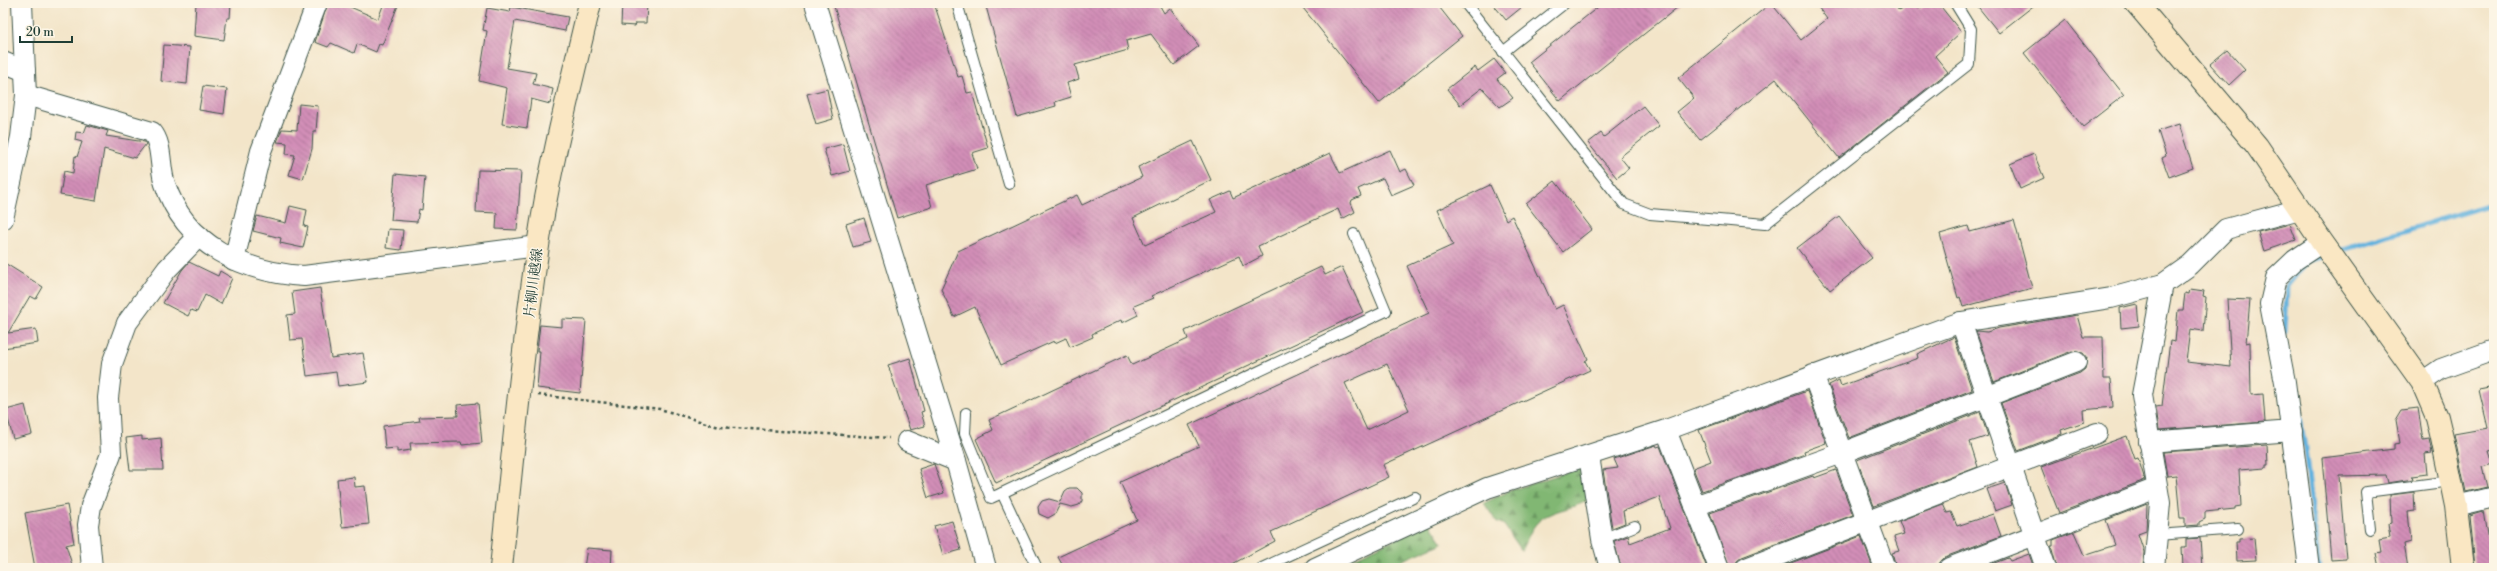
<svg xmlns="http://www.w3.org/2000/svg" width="2497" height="571" font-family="'Libre Bodoni','Noto Serif JP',serif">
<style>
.forest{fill:url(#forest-firs);stroke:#507a54}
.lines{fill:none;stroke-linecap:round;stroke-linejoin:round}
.stream{stroke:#64b2de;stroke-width:5}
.building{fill:url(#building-back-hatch);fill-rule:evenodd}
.lane-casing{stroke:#3f564a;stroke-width:12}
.street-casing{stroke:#3f564a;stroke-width:22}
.secondary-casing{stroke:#3f564a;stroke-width:24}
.path{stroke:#3f564a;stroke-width:2.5;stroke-dasharray:3 3;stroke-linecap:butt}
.lane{stroke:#fff;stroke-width:10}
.street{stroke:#fff;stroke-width:20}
.secondary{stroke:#fae7c3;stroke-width:22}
.labels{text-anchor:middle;stroke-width:3;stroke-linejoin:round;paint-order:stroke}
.street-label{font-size:14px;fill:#1f3d34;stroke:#fcf5e5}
</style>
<defs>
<pattern id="forest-firs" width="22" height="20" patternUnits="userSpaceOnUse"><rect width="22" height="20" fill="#81b773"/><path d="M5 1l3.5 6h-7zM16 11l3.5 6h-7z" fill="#69965f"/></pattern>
<pattern id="building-back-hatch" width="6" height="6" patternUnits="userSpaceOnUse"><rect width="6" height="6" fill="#d28eb7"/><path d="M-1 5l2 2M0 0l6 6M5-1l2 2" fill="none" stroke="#aa7596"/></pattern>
</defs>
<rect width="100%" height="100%" fill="#fcf5e5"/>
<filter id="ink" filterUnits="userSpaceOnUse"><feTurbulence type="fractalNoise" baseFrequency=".025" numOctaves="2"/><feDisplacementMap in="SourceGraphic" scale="8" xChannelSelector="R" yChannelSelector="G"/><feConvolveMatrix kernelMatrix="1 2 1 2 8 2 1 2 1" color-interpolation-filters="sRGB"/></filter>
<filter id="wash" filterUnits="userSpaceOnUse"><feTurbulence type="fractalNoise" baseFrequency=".012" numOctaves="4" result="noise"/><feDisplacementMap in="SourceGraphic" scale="16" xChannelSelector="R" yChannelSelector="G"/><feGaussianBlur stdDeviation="0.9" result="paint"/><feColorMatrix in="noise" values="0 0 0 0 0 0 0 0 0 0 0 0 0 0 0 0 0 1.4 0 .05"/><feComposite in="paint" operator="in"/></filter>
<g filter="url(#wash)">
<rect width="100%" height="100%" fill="#f3e5c9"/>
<g class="forest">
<path d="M1579 468 1586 474 1588 500C1573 510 1547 509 1535 525 1529 532 1526 543 1522 551L1504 525 1496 521 1484 503 1512 490Z"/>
<path d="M1430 523 1443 543 1384 568H1332Z"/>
</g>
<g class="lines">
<g class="stream">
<path d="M2336 252 2494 203"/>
<path d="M2285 334 2287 286 2308 261 2325 256"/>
<path d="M2299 412 2305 448 2319 568"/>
</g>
</g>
<g id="blocks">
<g class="building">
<path d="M196 3H231L230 18H227L224 40 194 36Z"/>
<path d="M328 3H341L378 19 384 3H399L382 45 379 44 376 52 357 44 354 53 331 43 328 47 315 42Z"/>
<path d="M622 3H647L646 23H636L635 26 621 25Z"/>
<path d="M833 3H934L958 77 962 76 967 93 972 92 988 148 972 153 977 169 926 185 932 207 897 218Z"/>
<path d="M985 3H1152L1160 6 1164 13 1170 8 1199 46 1174 65 1151 34 1126 41 1128 50 1075 65 1079 79 1067 83 1071 97 1055 102 1056 106 1017 117Z"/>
<path d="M1299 3H1436L1462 36 1379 103Z"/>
<path d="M1492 3H1527L1506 20Z"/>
<path d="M1603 3H1683L1560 101 1529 62Z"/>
<path d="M1771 3 1801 40 1827 19 1815 3H1893L1899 11 1909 3H1914L1919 9 1927 3H1938L1961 32 1935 56 1948 72 1839 158 1776 79 1700 140 1677 112 1694 98 1678 78Z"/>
<path d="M1975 3H2037L1999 33Z"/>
<path d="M511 7 568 17 565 31 515 21 507 68 536 73 533 84 553 89 550 104 531 99 527 128 502 124 507 88 479 81 487 31 483 30 487 8 510 12Z"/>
<path d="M2065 20 2124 95 2083 127 2024 53Z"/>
<path d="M164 45 190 47 187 84 161 81Z"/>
<path d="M2227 50 2245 70 2229 85 2210 64Z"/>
<path d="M1494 59 1505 73 1497 79 1513 98 1500 107 1482 88 1460 105 1447 89 1475 67 1478 71Z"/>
<path d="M203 86 227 89 224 114 199 110Z"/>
<path d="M827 89 833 119 816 124 807 94Z"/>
<path d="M299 104 318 106 316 131H313L312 149 303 179 289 175 295 155 286 154 287 143 277 142 282 129 297 130Z"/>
<path d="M1643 106 1659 126 1620 157 1629 168 1617 178 1588 143 1601 133 1604 137Z"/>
<path d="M2179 124 2193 168 2169 177 2162 158 2166 156 2158 131Z"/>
<path d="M87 125 108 131 106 136 145 142 146 144 135 158 104 149 96 201 60 195 64 171 73 173 75 156 77 157 82 142 75 140 76 132 84 133Z"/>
<path d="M1193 141 1211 180 1133 218 1145 245 1216 212 1210 200 1230 191 1233 198 1330 153 1340 173 1390 150 1400 172 1406 169 1414 185 1391 195 1383 178 1358 189 1361 196 1352 200 1351 203 1355 212 1342 219 1338 209 1258 246 1262 256 1243 266 1239 256 1151 296 1153 298 1134 306 1138 315 1122 323 1121 320 1092 334 1093 337 1070 347 1066 338 1055 343 1054 341 1001 365 975 307 954 317 941 289 958 251 1077 195 1082 205 1142 177 1138 167Z"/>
<path d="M843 144 850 171 832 176 824 149Z"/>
<path d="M2034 154 2044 178 2020 189 2010 164Z"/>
<path d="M478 170 521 171 517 230 496 229 497 213 476 212Z"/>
<path d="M395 174 425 177 422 210 419 209 417 222 391 220Z"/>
<path d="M1555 181 1592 229 1563 252 1526 204Z"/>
<path d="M1490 185 1506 220 1512 216 1555 309 1563 305 1588 359 1585 361 1590 370 1383 465 1389 477 1271 532 1275 541 1225 568H1064L1058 557 1137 520 1120 482 1199 446 1189 425 1429 313 1407 266 1453 245 1437 210ZM1387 364 1409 410 1367 430 1345 383Z"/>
<path d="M290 206 307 210 304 226 308 227 303 248 280 243 281 238 253 231 257 216 286 223Z"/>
<path d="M1839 216 1872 258 1830 290 1797 248Z"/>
<path d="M864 218 871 242 853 247 846 224Z"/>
<path d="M2014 220 2032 288 1963 307 1960 297 1958 298 1940 234 1968 226 1970 232Z"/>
<path d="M2290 224 2296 240 2264 251 2258 232Z"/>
<path d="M388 229 403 230 401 250 386 248Z"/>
<path d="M3 262 43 287 36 299 30 296 8 333 36 329 38 343 3 348Z"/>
<path d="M189 262 218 276 220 271 232 278 221 304 205 295 197 312 191 310 188 316 163 303 182 270Z"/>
<path d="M1321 267 1325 275 1342 267 1363 312 996 483 976 439 993 430 989 420 1127 355 1132 365 1188 339 1185 331Z"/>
<path d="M320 288 331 358 363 353 368 382 338 386 336 372 307 376 302 339 290 340 287 315 295 314 292 292Z"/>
<path d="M2190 289 2204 291 2203 296 2206 297 2203 331 2190 329 2186 362 2231 367 2227 299 2250 300 2246 343 2250 342 2251 395 2263 394 2265 422 2159 430 2156 407 2162 406 2170 341 2175 342 2178 310H2183L2185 293 2189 294Z"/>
<path d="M2137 304 2139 326 2121 328 2120 308Z"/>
<path d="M2077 315 2083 337H2103L2104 379H2111L2113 407 2083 410 2084 422 2061 430 2062 434 2018 451 2001 403 2080 373 2085 369 2087 358 2083 353 2072 351 1994 382 1976 331 1987 332 1999 328Z"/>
<path d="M562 319 586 320 580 393 537 388 540 351H537L540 325 562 327Z"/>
<path d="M1954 337 1972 390 1849 438 1829 385 1839 380 1841 386 1918 358 1917 354Z"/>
<path d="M910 358 924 411 921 412 925 426 910 430 888 365Z"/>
<path d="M2494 387V450L2489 451 2493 464 2482 467 2487 487 2466 492 2454 434 2488 428 2479 390Z"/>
<path d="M1807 391 1826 443 1804 451 1805 454 1702 491 1693 468 1711 461 1699 430Z"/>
<path d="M478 403 482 443 462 445 461 442 410 443 411 450 397 452V448L385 449 383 426 420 421 419 417 458 416 457 405Z"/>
<path d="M25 405 32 434 13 439 6 410Z"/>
<path d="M2418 408 2423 440 2429 439 2432 453 2425 454 2427 474 2412 476 2413 479 2388 483 2386 475 2339 476 2346 559 2331 560 2322 458 2394 449V444L2400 443 2396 420 2402 410Z"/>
<path d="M1980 412 1988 436 1970 442 1978 467 1874 506 1857 460Z"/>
<path d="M142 436V440L161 438 163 470H130L126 438Z"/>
<path d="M2127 436 2135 459 2138 458 2145 480 2059 513 2041 467Z"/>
<path d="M1656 445 1657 447 1660 446 1707 568H1621L1614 541 1628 536 1630 543 1670 528 1659 497 1623 511 1625 523 1612 528 1603 470 1618 468 1614 459Z"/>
<path d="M2267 445 2268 465H2266V468L2239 470 2241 506 2235 507V509L2205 512V519L2199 522V525L2185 526V518H2180L2176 475 2167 476 2163 452Z"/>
<path d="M934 464 944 493 928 498 919 469Z"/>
<path d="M1836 470 1853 515 1742 557 1737 561 1735 568H1730L1710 513 1813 476 1814 478Z"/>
<path d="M354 477 355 487 365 486 369 524 342 527 337 479Z"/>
<path d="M2005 483 2012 505 1995 511 1987 489Z"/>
<path d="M1069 488H1077L1082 493V501L1079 505 1072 507 1060 504 1055 514 1048 518 1039 514 1038 507 1042 501 1049 499 1060 502 1065 491Z"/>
<path d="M2414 492 2415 511 2408 512 2411 542 2404 544 2408 568H2379L2376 553 2381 552 2379 540 2390 538 2388 524 2391 523 2390 495Z"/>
<path d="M1943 504 1947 513 1951 512 1957 526 1993 514 2001 536 1945 557 1938 565 1930 568H1896L1892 553 1899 551 1894 537 1904 534 1899 521Z"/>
<path d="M2147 504 2146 531 2138 534 2144 552 2143 568H2057L2051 546H2053V540L2074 532 2084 555 2115 545 2106 520Z"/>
<path d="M67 505 74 543 66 545 73 568H35L25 513Z"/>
<path d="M2483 511 2488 542 2494 540V568H2475L2470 515Z"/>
<path d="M952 521 961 550 943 555 934 526Z"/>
<path d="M1861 536 1873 568H1778Z"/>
<path d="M2200 538 2202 568H2183L2182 547H2186V539Z"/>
<path d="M2254 538 2256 560 2237 561 2236 542H2239V539Z"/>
<path d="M587 548 612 550 611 568H584Z"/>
<path d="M2029 554 2034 568H1989V565L2008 558 2010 561Z"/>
</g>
</g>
</g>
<g filter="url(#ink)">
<use href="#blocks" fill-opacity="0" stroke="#3f564a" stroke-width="1"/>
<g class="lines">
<defs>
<g id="lane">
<path d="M957 3 1009 184"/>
<path d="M1465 3 1624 204 1650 214 1765 224 1969 64 1971 29 1955 3"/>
<path d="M1503 52 1565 3"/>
<path d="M966 413 965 434 991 498 1002 493"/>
<path d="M2370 529 2366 492 2451 481"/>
<path d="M2157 535 2238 529"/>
<path d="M1602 539 1635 526"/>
<path d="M1037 568 1002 493 1386 311 1354 234"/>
<path d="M1262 568 1415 497"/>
</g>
<g id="street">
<path d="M815 3 956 461 986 568"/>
<path d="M3 62 25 71"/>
<path d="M26 95 152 132C163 145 159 167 165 184 185 245 243 272 304 276L538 246"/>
<path d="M3 219 21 137 26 95 22 3"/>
<path d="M234 260 261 151 317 3"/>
<path d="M1961 322 2046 568"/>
<path d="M1813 375 1885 568"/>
<path d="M2422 382 2441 369 2494 350"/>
<path d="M1666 430 1719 568"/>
<path d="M907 441 956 461"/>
<path d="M2149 442 2292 431"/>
<path d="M1589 456 1602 539 1610 568"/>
<path d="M1695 506 1842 453 2076 362"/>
<path d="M2456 506 2494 497"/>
<path d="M92 568 88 525 91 506 111 454 108 398 112 364 127 323 167 269 199 236"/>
<path d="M1315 568 1487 488 1666 430 1961 322 2111 298 2163 284 2190 265 2226 229 2300 209"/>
<path d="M1746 568 2097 433"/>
<path d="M1949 568 2157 488"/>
<path d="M2154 568 2160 503 2142 395 2163 284"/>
<path d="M2309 568 2285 382 2270 304 2276 278 2295 260 2322 242"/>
</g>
<g id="secondary">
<path d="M2136 3 2257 146 2322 242 2422 382 2437 417 2442 438 2456 506 2463 568"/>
<path d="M501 568C512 461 522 353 538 246 550 164 571 84 590 3"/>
</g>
</defs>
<use href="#lane" class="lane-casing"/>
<use href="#street" class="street-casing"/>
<use href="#secondary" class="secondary-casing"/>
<path class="path" d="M538 395 660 409 719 427 889 438"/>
<use href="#lane" class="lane"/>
<use href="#street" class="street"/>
<use href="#secondary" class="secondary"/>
</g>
</g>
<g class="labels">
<g class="street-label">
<text transform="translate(533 283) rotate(-83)" y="5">片柳川越線</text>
</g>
</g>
<rect width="2497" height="571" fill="none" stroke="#fcf5e5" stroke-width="16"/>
<path d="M20 36v6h52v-6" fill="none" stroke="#1f3d34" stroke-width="2"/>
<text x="26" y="36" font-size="12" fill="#1f3d34" stroke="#fcf5e5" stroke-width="3" paint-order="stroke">20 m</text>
</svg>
